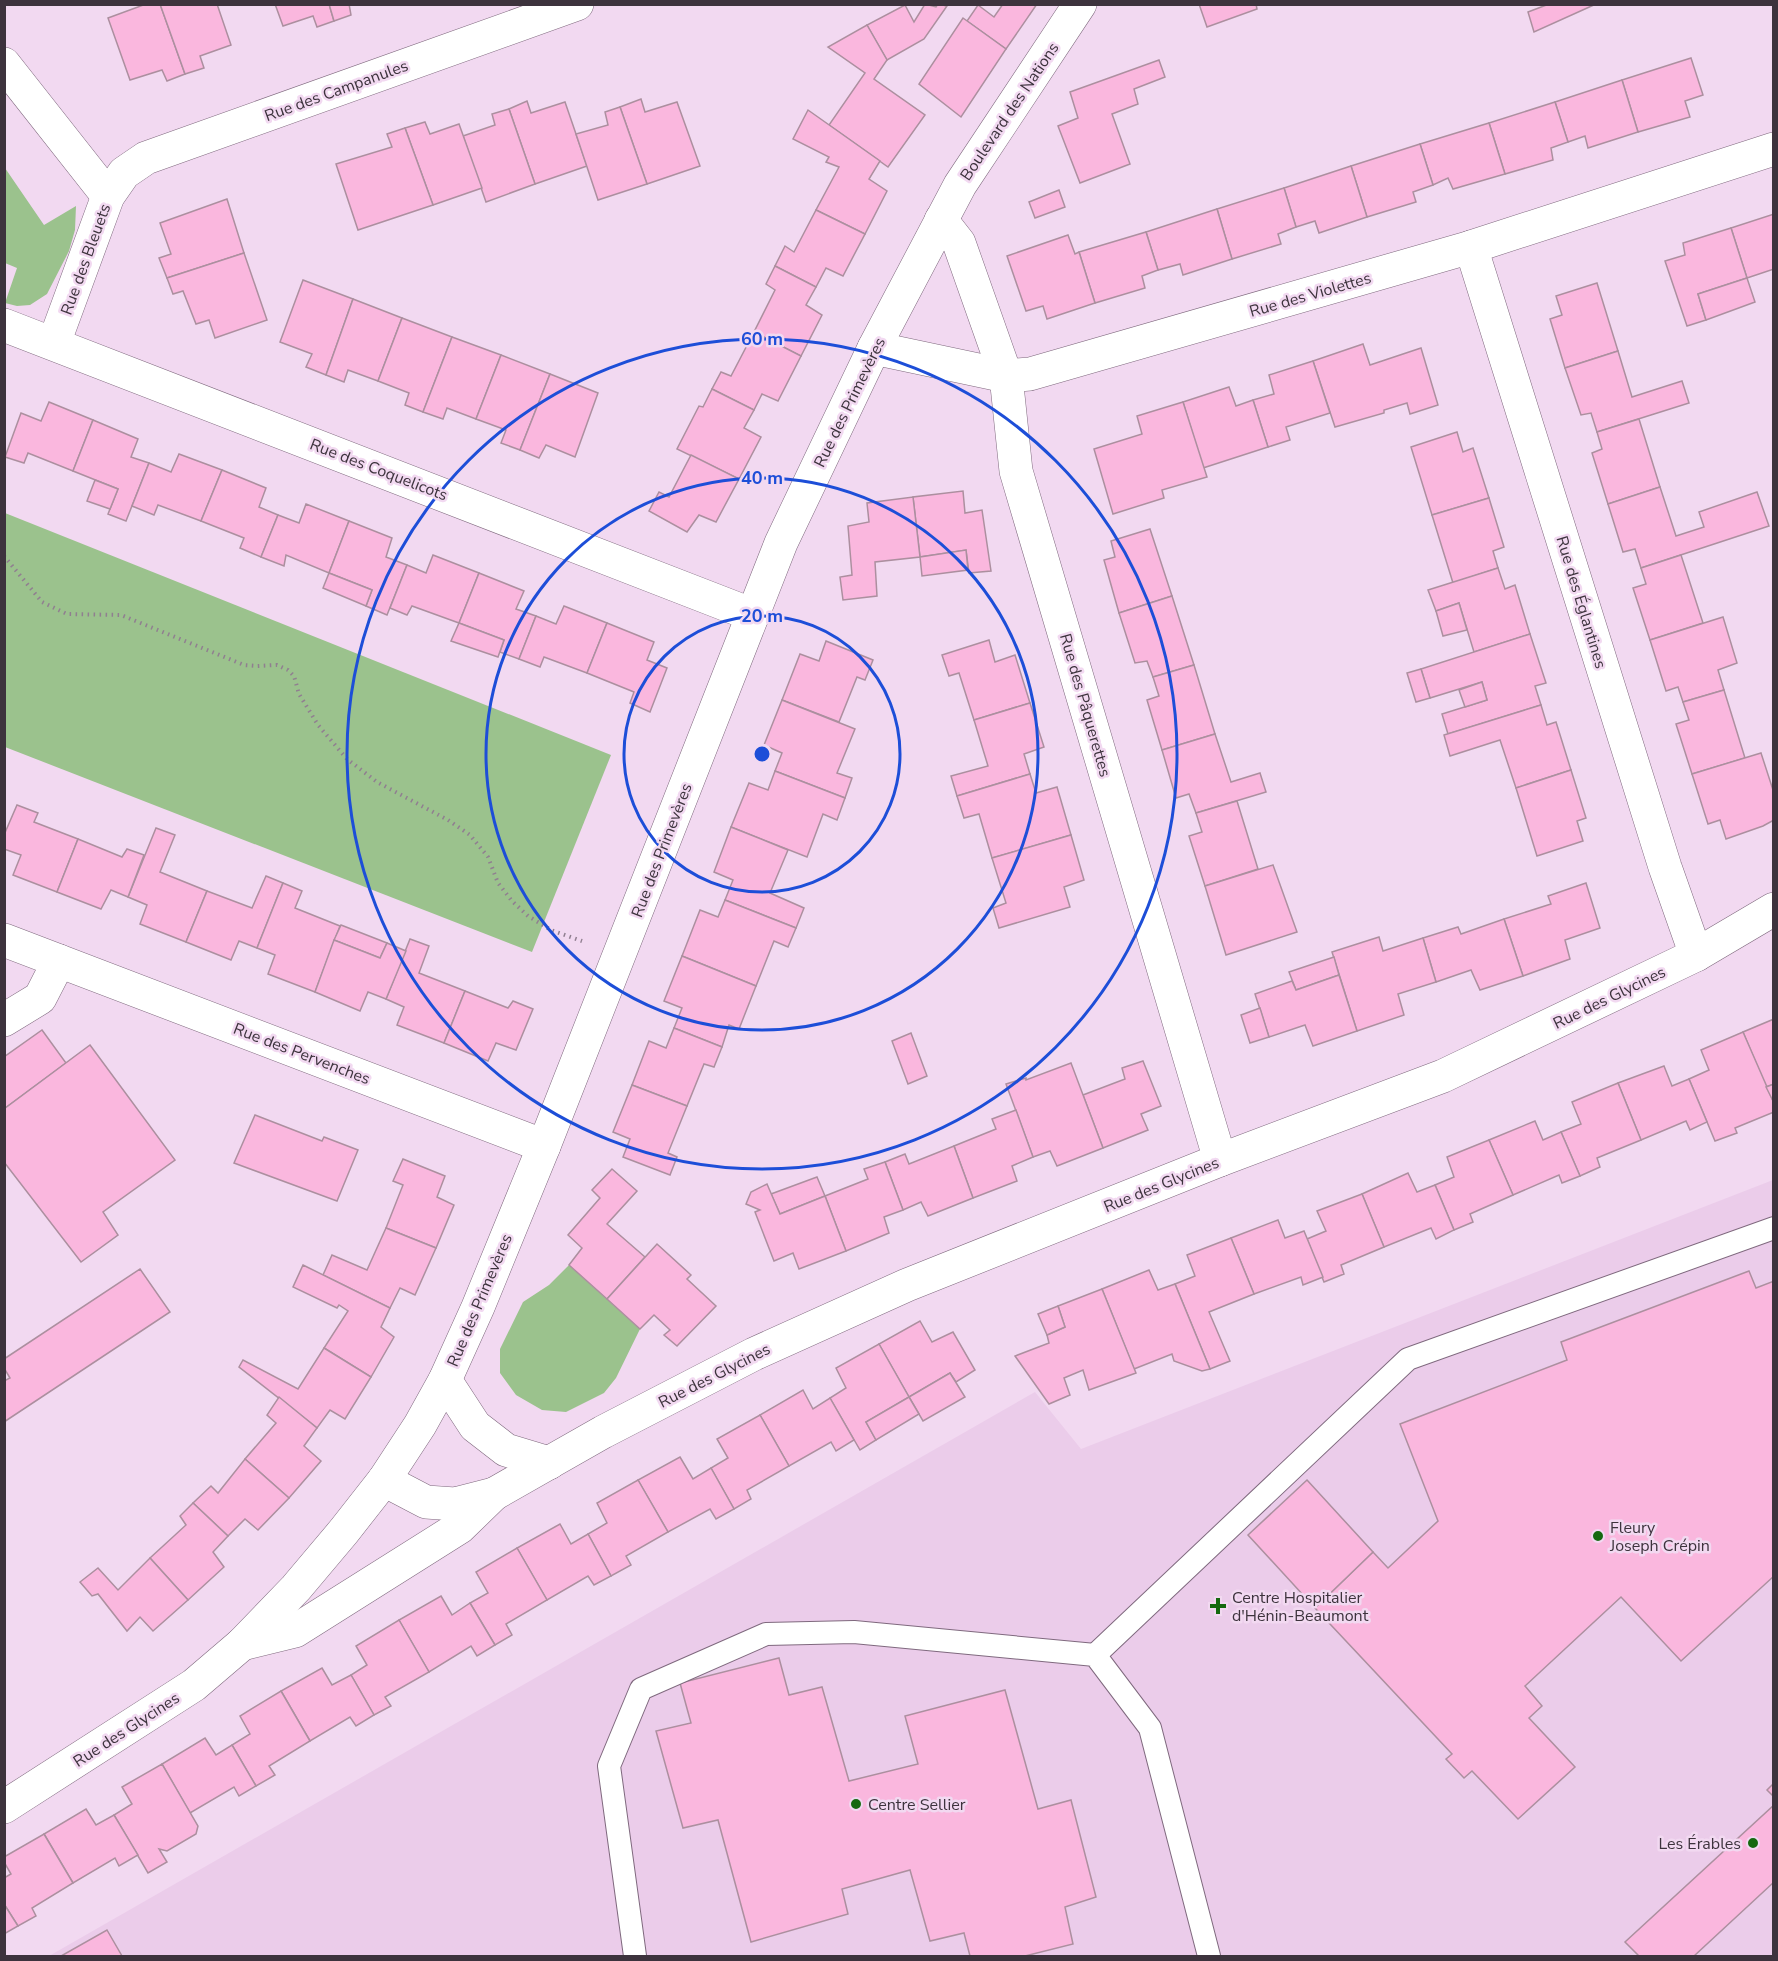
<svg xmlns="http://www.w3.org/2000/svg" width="1778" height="1961" font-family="'Nunito Sans',sans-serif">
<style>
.built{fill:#ebccea}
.green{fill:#9bc28d}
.building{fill:#fab7de;stroke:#ac8f9f;stroke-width:1.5}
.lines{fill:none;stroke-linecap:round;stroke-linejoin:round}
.service-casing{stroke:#7f697e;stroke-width:24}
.minor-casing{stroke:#7f697e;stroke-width:34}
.path{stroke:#907f90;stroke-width:4;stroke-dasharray:1.5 4.5;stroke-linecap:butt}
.service{stroke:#fff;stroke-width:22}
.minor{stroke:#fff;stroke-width:33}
.ring{fill:none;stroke:#1d4ed8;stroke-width:3}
.poi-dot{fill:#15690f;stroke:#f2d9f1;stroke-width:2}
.labels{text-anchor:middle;stroke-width:5;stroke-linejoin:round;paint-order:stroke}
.street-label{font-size:16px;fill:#3d333d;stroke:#f2d9f1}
.poi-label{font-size:16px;fill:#3d333d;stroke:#f2d9f1;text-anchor:start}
.centre{fill:#1d4ed8;stroke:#f2d9f1;stroke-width:3}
.ring-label{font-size:18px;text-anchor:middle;font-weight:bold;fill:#1d4ed8;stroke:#f2d9f1;stroke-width:5;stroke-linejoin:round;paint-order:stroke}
</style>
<rect width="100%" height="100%" fill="#f2d9f1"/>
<path class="built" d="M1773 1180V1956H49L1035 1392 1081 1449Z"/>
<g class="green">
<path d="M5 168 44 225 76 206 75 230 69 251 47 294 30 305 17 306 5 303 17 268 5 263Z"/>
<path d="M5 513 611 755 532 952 5 747Z"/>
<path d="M569 1265 640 1329 616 1378 604 1393 566 1412 542 1410 516 1395 500 1373V1349L523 1302 549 1285Z"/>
</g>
<g class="building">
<path d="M146 4H160L185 74 167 81 162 70 130 80 108 18Z"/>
<path d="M160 4H217L231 45 200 56 204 68 185 74Z"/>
<path d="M275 4H329L334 21 317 27 313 16 283 26Z"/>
<path d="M329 4H349L351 15 334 21Z"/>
<path d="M925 4 936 7 938 4 947 6 924 39 887 60 867 25 905 5 914 22Z"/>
<path d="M1003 4H1037L1006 49 967 21 978 5 994 17Z"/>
<path d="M1199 4H1256L1257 9 1207 27Z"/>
<path d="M1549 4H1596L1534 32 1528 12Z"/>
<path d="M963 18 1006 49 961 117 919 84Z"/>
<path d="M867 25 887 60 874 79 925 115 888 167 829 125 865 73 828 47Z"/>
<path d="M1691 58 1703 95 1685 101 1690 117 1638 132 1622 80Z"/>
<path d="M1159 60 1165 77 1134 89 1138 104 1112 114 1130 164 1080 183 1058 126 1078 118 1070 92Z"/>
<path d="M1622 80 1638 132 1588 148 1585 136 1568 142 1555 102Z"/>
<path d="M641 99 645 112 677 102 700 166 647 184 620 107Z"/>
<path d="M527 101 531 113 565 102 587 166 535 184 509 109Z"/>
<path d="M1555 102 1568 142 1551 148 1553 160 1505 174 1489 123Z"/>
<path d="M620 107 647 184 598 200 576 134 608 125 605 112Z"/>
<path d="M509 109 535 184 486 202 463 136 495 125 492 114Z"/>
<path d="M808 110 880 161 869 179 887 191 865 234 816 210 839 167 826 162 829 157 793 139Z"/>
<path d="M425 122 430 134 459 124 482 188 433 205 405 128Z"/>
<path d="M1489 123 1505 174 1453 189 1448 178 1433 185 1420 144Z"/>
<path d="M405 128 433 205 358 230 336 164 392 147 387 134Z"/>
<path d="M1420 144 1433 185 1413 192 1416 202 1367 217 1351 166Z"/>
<path d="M1351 166 1367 217 1319 233 1315 221 1296 227 1284 188Z"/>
<path d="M1284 188 1296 227 1278 234 1281 244 1232 259 1217 209Z"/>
<path d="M1059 190 1065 207 1035 218 1029 202Z"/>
<path d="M227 199 244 253 167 278 159 258 171 254 160 223Z"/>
<path d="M1217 209 1232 259 1183 275 1180 264 1158 270 1146 232Z"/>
<path d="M816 210 865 234 843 276 826 268 816 287 775 266 785 246 794 252Z"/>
<path d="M1774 214V269L1747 278 1731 228Z"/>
<path d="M1731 228 1747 278 1698 294 1706 320 1687 326 1665 261 1685 255 1683 243Z"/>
<path d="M1146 232 1158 270 1142 276 1145 288 1095 303 1079 252Z"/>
<path d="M1068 235 1075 254 1079 252 1095 303 1047 319 1043 306 1026 311 1007 256Z"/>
<path d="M244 253 267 320 215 338 209 320 196 324 183 291 173 294 167 278Z"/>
<path d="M775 266 816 287 806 305 822 315 801 356 754 332 775 290 766 284Z"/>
<path d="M1747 278 1755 302 1706 320 1698 294Z"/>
<path d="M303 280 353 299 326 375 306 367 312 354 280 342Z"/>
<path d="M1597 283 1618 351 1565 368 1550 319 1562 315 1556 296Z"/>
<path d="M353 299 402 318 378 381 348 370 344 382 326 375Z"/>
<path d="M402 318 452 337 423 412 405 405 409 393 378 381Z"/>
<path d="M754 332 801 356 778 401 762 394 754 410 712 389 721 372 731 376Z"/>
<path d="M452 337 501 355 476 419 447 408 443 419 423 412Z"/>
<path d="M1363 344 1370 365 1421 348 1438 405 1410 414 1407 403 1384 410V413L1335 427 1313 361Z"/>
<path d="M1618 351 1632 397 1682 381 1689 403 1597 432 1591 413 1581 415 1565 368Z"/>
<path d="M501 355 550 374 520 450 501 443 506 430 476 419Z"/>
<path d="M1313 361 1330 413 1286 427 1290 440 1268 447 1253 400 1274 394 1269 375Z"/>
<path d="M550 374 598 393 575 457 546 445 539 458 520 450Z"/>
<path d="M1229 387 1236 406 1253 400 1268 447 1203 468 1183 402Z"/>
<path d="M712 389 754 410 744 428 761 437 739 479 677 449 699 406 703 407Z"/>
<path d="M49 402 93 420 73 471 28 453 24 463 5 457 21 413 41 421Z"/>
<path d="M1183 402 1207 477 1162 490 1164 498 1113 514 1094 449 1142 434 1137 416Z"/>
<path d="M1639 419 1660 487 1608 504 1592 453 1602 449 1597 432Z"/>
<path d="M93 420 138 439 131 457 149 463 126 521 108 514 118 489 73 471Z"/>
<path d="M1457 432 1463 452 1473 448 1489 498 1432 515 1411 447Z"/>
<path d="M179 454 222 470 201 521 158 505 154 515 132 506 149 463 171 472Z"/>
<path d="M691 455 739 479 716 522 699 515 687 532 649 511 659 492 669 497Z"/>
<path d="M222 470 266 488 259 507 278 515 261 557 240 548 244 538 201 521Z"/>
<path d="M95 480 118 489 110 509 87 501Z"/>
<path d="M1660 487 1676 536 1704 527 1699 512 1757 492 1769 526 1641 568 1635 549 1623 552 1608 504Z"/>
<path d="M963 491 965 513 982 510 991 571 969 573 966 550 920 557 913 497Z"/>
<path d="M913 497 920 557 875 562 877 596 843 600 840 577 852 575 848 526 869 522 867 503Z"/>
<path d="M1489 498 1504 547 1493 551 1498 568 1453 583 1432 515Z"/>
<path d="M306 504 349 521 329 573 286 555 284 566 261 557 278 515 299 523Z"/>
<path d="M349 521 392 538 386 557 407 565 387 615 366 606 372 590 329 573Z"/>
<path d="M1150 529 1172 596 1119 613 1104 560 1115 557 1111 541Z"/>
<path d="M966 550 968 570 922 576 920 557Z"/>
<path d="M433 555 479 573 459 623 412 606 407 615 390 608 407 565 426 573Z"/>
<path d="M1681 555 1703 623 1650 640 1633 588 1646 584 1641 568Z"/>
<path d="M1498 568 1505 589 1515 585 1530 634 1474 652 1459 603 1436 611 1428 590Z"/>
<path d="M329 573 372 590 366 606 323 588Z"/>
<path d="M479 573 524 591 516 609 536 616 519 659 500 652 504 640 459 623Z"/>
<path d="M1172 596 1194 665 1153 677 1147 661 1135 663 1119 613Z"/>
<path d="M1459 603 1467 630 1443 636 1436 611Z"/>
<path d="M564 606 607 623 587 673 544 657 540 667 519 659 536 616 556 624Z"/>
<path d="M1723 617 1737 663 1718 670 1724 690 1683 702 1678 687 1666 691 1650 640Z"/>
<path d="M459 623 504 640 498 657 451 641Z"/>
<path d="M607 623 654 642 647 660 667 668 650 712 630 703 634 692 587 673Z"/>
<path d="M1530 634 1546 683 1535 686 1541 705 1448 734 1442 714 1487 700 1482 682 1430 698 1421 669Z"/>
<path d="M989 640 995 662 1015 655 1030 703 974 720 959 673 949 676 942 655Z"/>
<path d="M826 641 873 660 865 680 857 677 839 722 782 700 800 654 819 661Z"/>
<path d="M1194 665 1215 734 1162 750 1147 700 1159 696 1153 677Z"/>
<path d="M1421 669 1430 698 1416 702 1407 673Z"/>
<path d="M1482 682 1487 700 1465 707 1459 690Z"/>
<path d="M1724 690 1745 758 1692 774 1676 724 1689 720 1683 702Z"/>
<path d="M782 700 855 729 837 773 852 778 845 798 775 771 782 753 764 745Z"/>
<path d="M1030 703 1044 747 1024 754 1030 774 957 796 951 776 988 766 974 720Z"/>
<path d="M1541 705 1547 725 1556 722 1571 770 1516 788 1500 740 1450 756 1444 735Z"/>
<path d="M1215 734 1231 782 1260 773 1266 792 1196 813 1189 794 1176 798 1162 750Z"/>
<path d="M1761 753 1774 793V820L1763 826 1726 839 1720 820 1708 824 1692 774Z"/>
<path d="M1571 770 1586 818 1577 821 1583 841 1537 856 1516 788Z"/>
<path d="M775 771 845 798 837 820 823 814 807 857 731 827 749 783 768 790Z"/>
<path d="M1030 774 1036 793 1057 787 1071 835 992 858 979 814 964 818 957 796Z"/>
<path d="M1237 801 1258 869 1205 886 1189 836 1202 832 1196 813Z"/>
<path d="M17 805 38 813 34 822 78 839 57 892 13 875 21 855 4 849V835Z"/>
<path d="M731 827 788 850 770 893 804 908 796 928 725 900 733 880 714 872Z"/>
<path d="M156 828 175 835 160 872 207 891 186 942 140 924 147 905 128 897Z"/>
<path d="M1071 835 1084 880 1064 887 1070 907 999 928 993 908 1006 903 992 858Z"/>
<path d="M78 839 122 857 127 849 144 855 128 897 111 890 101 909 57 892Z"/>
<path d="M1273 865 1297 932 1226 955 1205 886Z"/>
<path d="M266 876 283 883 257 948 239 941 231 960 186 942 207 891 252 908Z"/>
<path d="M283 883 302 891 295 908 340 926 315 992 268 974 275 955 257 948Z"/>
<path d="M1586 883 1600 928 1565 940 1570 959 1523 976 1504 919 1551 904 1548 896Z"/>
<path d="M725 900 796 928 788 947 774 941 756 986 682 956 700 910 718 917Z"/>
<path d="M1504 919 1523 976 1480 990 1471 970 1436 982 1423 938 1458 927 1461 934Z"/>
<path d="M341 925 387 943 380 958 334 940Z"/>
<path d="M1379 937 1383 951 1423 938 1436 982 1398 994 1404 1015 1357 1031 1332 952Z"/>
<path d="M410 939 429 946 419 973 465 991 444 1043 397 1025 404 1007 386 999Z"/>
<path d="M334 940 380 958 387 943 406 951 386 999 368 992 360 1011 315 992Z"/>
<path d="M682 956 756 986 739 1029 729 1025 722 1047 674 1028 682 1008 664 1001Z"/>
<path d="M1334 957 1339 975 1296 990 1289 972Z"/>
<path d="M1339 975 1357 1031 1313 1046 1305 1025 1269 1037 1255 994 1292 981 1296 990Z"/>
<path d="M465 991 508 1008 513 1001 533 1009 516 1050 496 1043 488 1061 444 1043Z"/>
<path d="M1260 1008 1269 1037 1250 1043 1241 1015Z"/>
<path d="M1774 1019V1084L1766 1087 1743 1032Z"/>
<path d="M674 1028 722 1047 714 1067 704 1064 687 1106 632 1085 649 1041 666 1048Z"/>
<path d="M42 1030 66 1063 4 1109V1057Z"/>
<path d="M1743 1032 1774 1103V1112L1735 1128 1737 1133 1715 1141 1689 1079 1709 1070 1701 1050Z"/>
<path d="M911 1033 927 1076 908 1084 892 1041Z"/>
<path d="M90 1045 175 1160 103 1212 118 1235 81 1262 4 1162V1109Z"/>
<path d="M1143 1061 1161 1106 1141 1114 1148 1130 1103 1148 1083 1095 1125 1079 1122 1068Z"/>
<path d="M1071 1063 1103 1148 1057 1166 1050 1151 1033 1157 1006 1084 1026 1078V1080Z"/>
<path d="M1664 1066 1672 1086 1689 1079 1707 1122 1690 1130 1686 1121 1641 1140 1618 1083Z"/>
<path d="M1618 1083 1641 1140 1597 1158 1600 1167 1580 1176 1561 1132 1581 1124 1572 1102Z"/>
<path d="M1774 1084V1103L1766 1087Z"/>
<path d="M632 1085 687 1106 668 1153 677 1157 670 1175 623 1157 630 1139 613 1132Z"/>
<path d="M1016 1110 1033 1157 1012 1166 1017 1181 973 1198 954 1146 996 1129 992 1119Z"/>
<path d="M255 1115 322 1141 324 1137 358 1150 337 1201 234 1163Z"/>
<path d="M1535 1121 1543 1140 1561 1132 1580 1176 1562 1183 1559 1175 1513 1195 1489 1140Z"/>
<path d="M1489 1140 1513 1195 1470 1214 1473 1222 1454 1230 1435 1185 1454 1177 1447 1157Z"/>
<path d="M954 1146 973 1198 928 1216 921 1202 903 1210 885 1162 905 1154 909 1164Z"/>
<path d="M403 1159 445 1176 437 1197 454 1205 436 1248 386 1228 403 1185 393 1181Z"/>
<path d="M885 1162 903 1210 884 1217 889 1233 846 1251 825 1196 868 1179 864 1169Z"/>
<path d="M612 1169 637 1191 607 1224 645 1257 607 1299 569 1265 582 1248 568 1235 600 1198 592 1190Z"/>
<path d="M1408 1173 1417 1192 1435 1185 1454 1230 1436 1239 1431 1228 1384 1247 1362 1194Z"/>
<path d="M817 1177 825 1196 780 1214 771 1194Z"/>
<path d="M767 1184 780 1214 825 1196 846 1251 799 1269 793 1253 774 1261 755 1212 760 1210 746 1204 751 1192Z"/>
<path d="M1362 1194 1384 1247 1341 1265 1344 1274 1324 1282 1307 1239 1326 1231 1317 1211Z"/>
<path d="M1278 1220 1285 1238 1304 1231 1323 1277 1303 1285 1301 1277 1254 1294 1231 1238Z"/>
<path d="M386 1228 436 1248 415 1295 400 1288 390 1308 323 1275 332 1255 367 1270Z"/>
<path d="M1231 1238 1254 1294 1209 1312 1230 1361 1210 1369 1175 1284 1195 1276 1187 1255Z"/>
<path d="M657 1244 691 1275 687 1279 716 1306 677 1346 664 1335 670 1330 654 1315 640 1329 607 1299Z"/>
<path d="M303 1265 390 1308 381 1327 394 1337 371 1377 324 1348 348 1311 339 1305 337 1308 293 1287Z"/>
<path d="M140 1269 170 1312 4 1422V1381L10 1378 4 1368V1359Z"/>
<path d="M1149 1270 1158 1290 1175 1284 1210 1369 1202 1371 1174 1361 1172 1354 1134 1369 1102 1289Z"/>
<path d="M1749 1271 1756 1288 1774 1281V1576L1681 1661 1621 1597 1525 1686 1542 1706 1529 1718 1575 1767 1518 1819 1472 1771 1464 1778 1446 1759 1452 1754 1315 1608 1373 1552 1388 1568 1438 1521 1400 1424 1567 1360 1561 1342Z"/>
<path d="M1102 1289 1136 1373 1089 1390 1083 1370 1064 1378 1070 1395 1049 1404 1015 1356 1049 1343 1047 1335 1065 1327 1058 1306Z"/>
<path d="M1058 1306 1065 1327 1047 1335 1038 1314Z"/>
<path d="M920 1321 932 1342 953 1332 975 1370 956 1382 950 1373 909 1397 879 1344Z"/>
<path d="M879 1344 909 1397 866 1422 876 1440 860 1450 830 1398 846 1388 836 1368Z"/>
<path d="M324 1348 371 1377 345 1419 330 1410 317 1428 239 1367 243 1360 298 1389Z"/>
<path d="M950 1373 965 1397 923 1421 909 1397Z"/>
<path d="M803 1390 813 1409 830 1398 854 1440 836 1451 831 1442 789 1466 760 1415Z"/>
<path d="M279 1397 317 1428 304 1446 321 1461 289 1498 245 1459 276 1423 267 1415Z"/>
<path d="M909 1397 919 1414 876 1440 866 1422Z"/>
<path d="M760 1415 789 1466 747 1490 751 1499 734 1509 711 1468 728 1458 717 1439Z"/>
<path d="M680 1457 693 1479 711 1468 734 1509 716 1519 710 1509 668 1532 638 1480Z"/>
<path d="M245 1459 289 1498 258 1530 245 1519 228 1536 193 1503 211 1486 218 1493Z"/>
<path d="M638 1480 668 1532 626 1556 631 1565 611 1576 588 1534 607 1523 597 1503Z"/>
<path d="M1307 1480 1373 1552 1315 1608 1248 1535Z"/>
<path d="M193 1503 228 1536 213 1552 224 1567 188 1600 150 1558 186 1525 180 1516Z"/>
<path d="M560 1524 571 1544 588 1534 611 1576 594 1585 588 1576 547 1600 517 1548Z"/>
<path d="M517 1548 547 1600 506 1624 512 1635 495 1645 470 1603 488 1593 476 1572Z"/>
<path d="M150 1558 188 1600 153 1631 140 1617 127 1631 98 1594 92 1596 80 1582 98 1568 118 1590Z"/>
<path d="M441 1596 452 1615 470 1603 495 1645 477 1656 471 1646 429 1672 399 1620Z"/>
<path d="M399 1620 429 1672 385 1697 391 1706 374 1715 351 1675 367 1665 356 1646Z"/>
<path d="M779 1658 789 1695 822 1687 849 1781 918 1764 905 1716 1005 1690 1038 1809 1071 1800 1096 1897 1065 1907 1073 1944 1025 1956H970L964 1933 930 1941 910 1870 842 1889 848 1914 751 1942 718 1820 683 1828 656 1731 691 1723 680 1683Z"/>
<path d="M322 1668 332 1685 351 1675 374 1715 356 1726 350 1717 310 1741 281 1691Z"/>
<path d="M281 1691 310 1741 269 1766 275 1775 256 1786 232 1745 250 1734 240 1716Z"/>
<path d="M205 1738 216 1755 232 1745 256 1786 239 1796 234 1787 190 1813 162 1764Z"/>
<path d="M162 1764 198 1826 196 1834 167 1851 159 1849 167 1862 148 1873 114 1815 132 1804 122 1787Z"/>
<path d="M1774 1783V1797L1767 1790Z"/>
<path d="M1774 1805V1882L1694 1956H1639L1625 1942Z"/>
<path d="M86 1809 96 1825 114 1815 138 1855 119 1866 115 1858 73 1883 44 1834Z"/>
<path d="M44 1834 73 1883 32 1908 36 1916 18 1926 4 1904V1878L11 1874 4 1862V1857Z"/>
<path d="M4 1904 18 1926 4 1934Z"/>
<path d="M107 1930 122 1956H61Z"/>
</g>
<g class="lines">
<defs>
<g id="service">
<path d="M1095 1655 1408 1359 1774 1228"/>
<path d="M635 1956 609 1766 641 1689 766 1634 854 1632 1095 1655 1150 1728 1209 1956"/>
</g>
<g id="minor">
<path d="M4 64 108 196"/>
<path d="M941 220 959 243 1006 376 1016 471 1220 1160"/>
<path d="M1471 247 1665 867 1696 955"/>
<path d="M4 325 753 615"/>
<path d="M54 343 108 196 124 173 146 158 577 4"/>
<path d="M874 348 1006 376 1030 374 1471 247 1774 149"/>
<path d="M4 940 544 1146"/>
<path d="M4 1020 40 998 59 961"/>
<path d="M445 1380 475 1426 506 1450 549 1463"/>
<path d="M384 1480 426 1502 455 1504 494 1494"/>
<path d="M242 1644 295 1631 460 1527 494 1494 603 1432 754 1354 907 1285 1220 1160 1443 1076 1696 955 1774 909"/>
<path d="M4 1807 194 1685 242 1644 296 1588 344 1531 384 1480 420 1425 445 1380 478 1307 544 1146 781 543 874 348 960 185 1080 4"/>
</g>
</defs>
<use href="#service" class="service-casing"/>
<use href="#minor" class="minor-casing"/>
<path class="path" d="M4 556 42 602 67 614 121 615 244 665 257 666 277 665 288 670 294 676 299 694 318 725 347 759 377 782 448 820 470 835 488 857 498 883 512 901 528 916 551 930 582 941"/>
<use href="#service" class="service"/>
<use href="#minor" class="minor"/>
</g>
<g class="ring">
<circle cx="762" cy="754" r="138"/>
<circle cx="762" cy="754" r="276"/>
<circle cx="762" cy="754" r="415"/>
</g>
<g class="poi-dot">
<circle cx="1598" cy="1536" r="6"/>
<path d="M1215 1597h6v6h6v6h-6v6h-6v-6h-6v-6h6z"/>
<circle cx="856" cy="1804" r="6"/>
<circle cx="1753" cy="1843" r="6"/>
</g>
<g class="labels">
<g class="street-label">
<text transform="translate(336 90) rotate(-20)" y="6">Rue des Campanules</text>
<text transform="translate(1009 111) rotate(-56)" y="6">Boulevard des Nations</text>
<text transform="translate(85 259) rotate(-70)" y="6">Rue des Bleuets</text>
<text transform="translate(1310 294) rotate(-16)" y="6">Rue des Violettes</text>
<text transform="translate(849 402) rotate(-64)" y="6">Rue des Primevères</text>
<text transform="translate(379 469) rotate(21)" y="6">Rue des Coquelicots</text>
<text transform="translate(1582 602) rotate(73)" y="6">Rue des Églantines</text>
<text transform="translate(1086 705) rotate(74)" y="6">Rue des Pâquerettes</text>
<text transform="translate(661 850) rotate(-69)" y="6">Rue des Primevères</text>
<text transform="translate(1609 997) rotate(-26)" y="6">Rue des Glycines</text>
<text transform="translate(302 1053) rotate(21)" y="6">Rue des Pervenches</text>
<text transform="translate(1161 1184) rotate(-22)" y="6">Rue des Glycines</text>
<text transform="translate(479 1300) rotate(-67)" y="6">Rue des Primevères</text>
<text transform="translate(714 1375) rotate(-27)" y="6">Rue des Glycines</text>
<text transform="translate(126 1729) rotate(-33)" y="6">Rue des Glycines</text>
</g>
<g class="poi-label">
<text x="1610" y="1533">Fleury<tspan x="1610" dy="18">Joseph Crépin</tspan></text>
<text x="1232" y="1603">Centre Hospitalier<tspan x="1232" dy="18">d'Hénin-Beaumont</tspan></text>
<text x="868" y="1810">Centre Sellier</text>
<text x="1741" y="1849" text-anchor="end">Les Érables</text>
</g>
</g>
<circle cx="762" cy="754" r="9" class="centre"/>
<g class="ring-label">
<text x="762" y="345">60 m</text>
<text x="762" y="484">40 m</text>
<text x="762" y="622">20 m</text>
</g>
<rect width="1778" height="1961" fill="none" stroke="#3d333d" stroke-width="12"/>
</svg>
